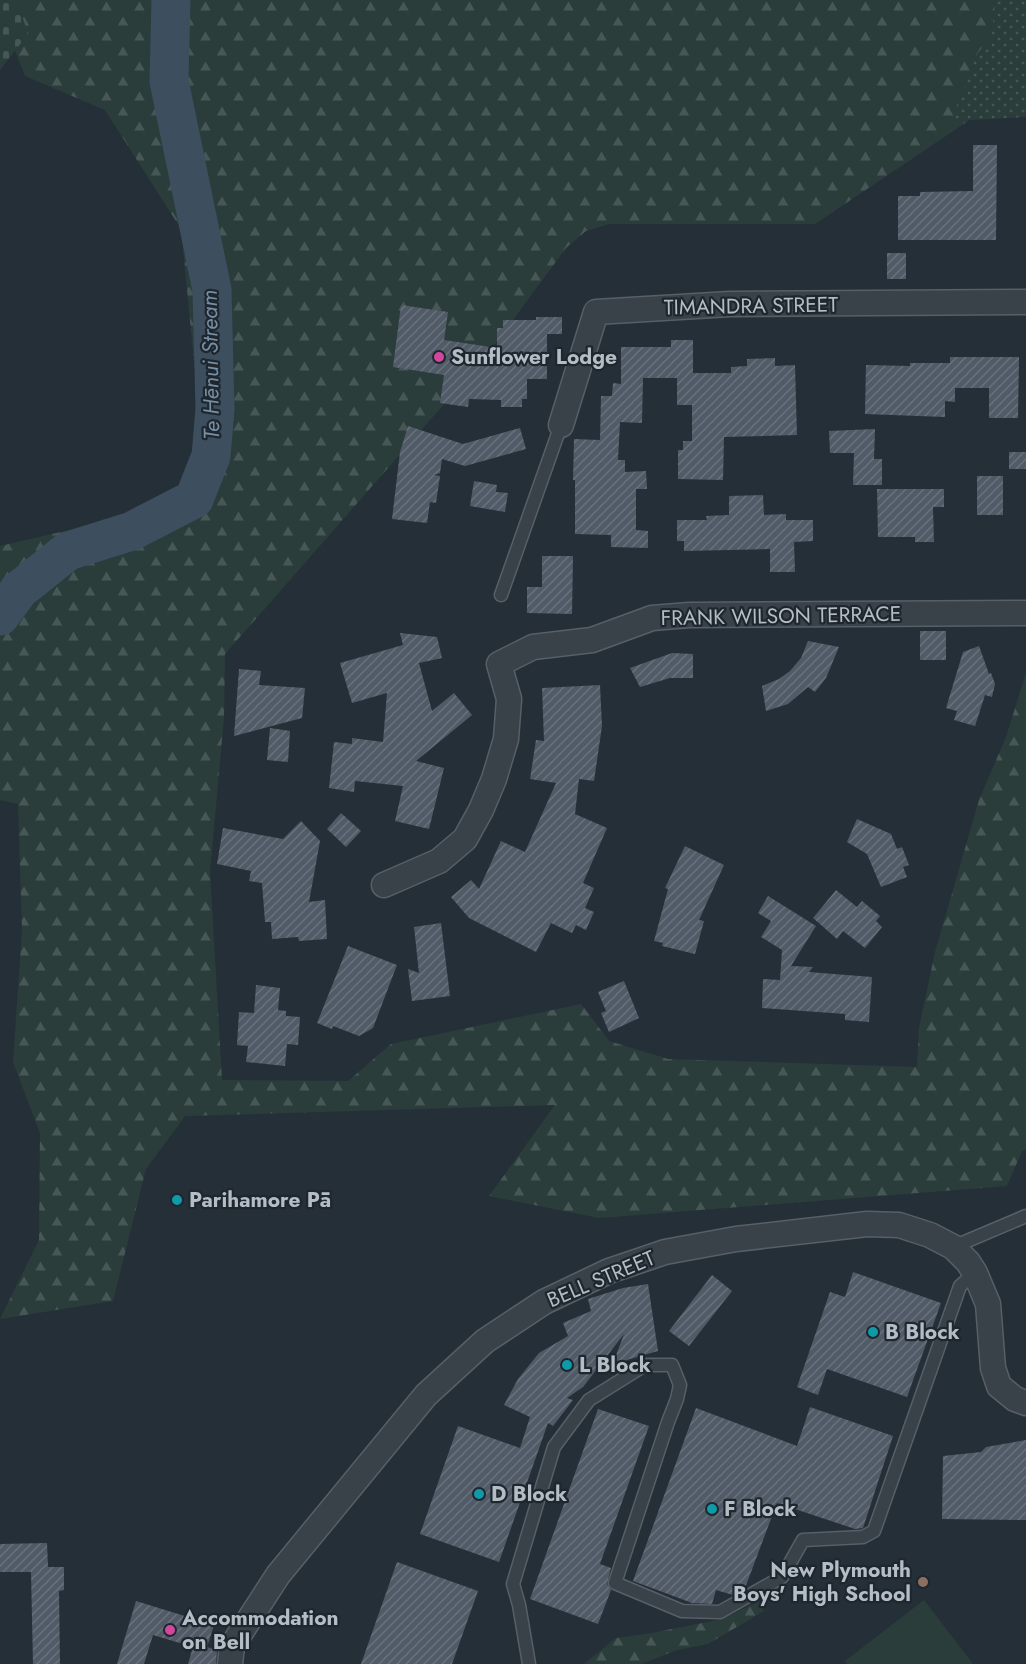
<svg xmlns="http://www.w3.org/2000/svg" width="1026" height="1664" font-family="Jost,sans-serif">
<style>
.forest{fill:url(#forest-firs)}
.cemetery{fill:url(#cemetery-stones)}
.park{fill:url(#park-dots)}
.pitch{fill:#2a3d3b}
.lines{fill:none;stroke-linecap:round;stroke-linejoin:round}
.river{stroke:#3d4e5f;stroke-width:39}
.building{fill:url(#building-hatch)}
.lane-casing{stroke:#575f67;stroke-width:15}
.street-casing{stroke:#575f67;stroke-width:27}
.lane{stroke:#394149;stroke-width:12}
.street{stroke:#394149;stroke-width:24}
.hotel-dot{fill:#d1479c;stroke:#1e262e;stroke-width:2}
.culture-dot{fill:#0f9aa8;stroke:#1e262e;stroke-width:2}
.education-dot{fill:#8d6e63;stroke:#1e262e;stroke-width:2}
.labels{text-anchor:middle;stroke-width:4.5;stroke-linejoin:round;paint-order:stroke}
.street-label{font-size:21px;fill:#b4bcc5;stroke:#1e262e}
.poi-label{font-size:21px;font-weight:bold;fill:#b4bcc5;stroke:#1e262e;text-anchor:start}
.water-label{font-size:22px;font-style:italic;fill:#788ea4;stroke:#1e262e}
</style>
<defs>
<pattern id="forest-firs" width="22" height="20" patternUnits="userSpaceOnUse" patternTransform="scale(1.5)"><rect width="22" height="20" fill="#2a3d3b"/><path d="M5 1l3.5 6h-7zM16 11l3.5 6h-7z" fill="#465756"/></pattern>
<pattern id="cemetery-stones" width="16" height="16" patternUnits="userSpaceOnUse" patternTransform="scale(1.5)"><rect width="16" height="16" fill="#2a3d3b"/><path d="M2 7V4a2 2 0 0 1 4 0v3zM10 15v-3a2 2 0 0 1 4 0v3z" fill="#465756"/></pattern>
<pattern id="park-dots" width="8" height="8" patternUnits="userSpaceOnUse" patternTransform="scale(1.5)"><rect width="8" height="8" fill="#2a3d3b"/><path d="M2 2h.1M6 6h.1" fill="none" stroke="#465756" stroke-width="1.8" stroke-linecap="round"/></pattern>
<pattern id="building-hatch" width="6" height="6" patternUnits="userSpaceOnUse" patternTransform="scale(1.5)"><rect width="6" height="6" fill="#515b67"/><path d="M-1 1l2-2M0 6l6-6M5 7l2-2" fill="none" stroke="#68717b"/></pattern>
</defs>
<rect width="100%" height="100%" fill="#252f38"/>
<g class="forest">
<path d="M0 0H1010L980 113 815 224H609L586 231 566 248 487 355 225 654 224 717 210 872 222 1080 348 1081 391 1044 581 1004 609 1041 668 1059 917 1067 919 1028 935 952 979 800 1006 737 1026 673V1149L1022 1151 1007 1186 599 1218 489 1196 555 1105 185 1116 146 1169 113 1301 0 1319 39 1240 40 1133 13 1062 22 931 18 804 0 800V546L152 511 183 487 200 422 181 229 105 110 25 76 0 12Z"/>
<path d="M759 1601 764 1611 708 1644 677 1650 641 1664H584L616 1638 646 1634 723 1619Z"/>
</g>
<path class="cemetery" d="M0 0H17L28 34 0 70Z"/>
<path class="park" d="M995 0H1026V117L951 121 977 54 992 35Z"/>
<path class="pitch" d="M924 1600 973 1664H847L845 1661Z"/>
<g class="lines">
<path class="river" d="M0 616 19 590 68 551 132 531 194 499 211 456 215 409 212 290 169 81 171 0"/>
</g>
<g class="building">
<path d="M973 145H997L996 240H898V196H920V192L973 191Z"/>
<rect x="887" y="253" width="19" height="26"/>
<path d="M401 305 448 312 444 340 497 348V328H503V320H536V317H562V334H547V379H527V399H522V407H501V400L469 399 468 407 440 403 444 375 393 367Z"/>
<path d="M671 340H693V373H731V367L747 366V359L775 358V366L795 365 797 435 724 437 723 480 678 479V450H683V441H692V405H677V378H643L642 423 620 422 618 460H625V472L646 471 647 489H636V530L648 531V548L611 547V535L575 534V480H573L574 439 600 440 601 396H612L613 383 621 384V347H671Z"/>
<path d="M950 357H1019L1018 418H989V388H955V402L945 401V417L865 414 866 365 910 366V363H950Z"/>
<path d="M408 426 463 444 520 428 526 449 465 466 442 459 440 473 434 475 440 476 436 503 430 502 427 523 392 519 400 452Z"/>
<path d="M875 429 874 459H882V485H853L854 453H830L829 431Z"/>
<rect x="1009" y="452" width="17" height="17"/>
<rect x="977" y="476" width="26" height="39"/>
<path d="M474 481 497 485 496 492 508 493 505 512 470 506Z"/>
<path d="M877 489H944V507H933L934 542H915V537H878Z"/>
<path d="M763 495 764 515 786 514V520H813V541L794 542 795 572H770V549L684 551V541H677V520H707L706 516 729 515V496Z"/>
<path d="M542 556H573L572 614 527 613V587H542Z"/>
<rect x="920" y="631" width="26" height="29"/>
<path d="M400 633 437 637 442 658 419 663 432 711 454 693 472 715 416 761 444 768 429 829 395 821 403 786 355 781 354 792 329 788 334 742 352 744V738L383 742 387 693 352 703 340 663 403 645Z"/>
<path d="M808 641 839 647 826 678 815 692 808 687 788 704 766 711 762 686 779 679 790 671 801 658Z"/>
<path d="M979 646 989 674 991 673 995 684 992 697 985 695 975 726 954 720 957 711 946 708 963 652Z"/>
<path d="M672 653 693 654V678H670L640 687 630 668Z"/>
<path d="M239 669 261 671 259 685 305 688 302 718 234 736Z"/>
<path d="M600 685 602 726 594 781 579 779 575 814 607 828 583 883 594 888 585 908 594 912 586 930 576 925 572 933 551 923 536 952 469 918 451 897 471 880 479 889 501 841 525 852 556 783 530 779 536 740 544 741 542 688Z"/>
<path d="M270 728 290 731 288 762 267 760Z"/>
<path d="M341 813 361 831 346 847 327 829Z"/>
<path d="M857 819 891 834 897 849 902 847 909 865 903 867 907 877 881 887 867 854 847 842Z"/>
<path d="M301 821 320 841 309 902 325 900 327 939 299 941 298 937 272 939 271 922H265L262 883 249 881 251 871 217 864 223 828 283 839Z"/>
<path d="M685 846 724 865 699 920 704 921 695 954 662 946 663 943 654 941 668 889 665 888Z"/>
<path d="M836 890 857 907 862 901 880 916 876 921 882 927 865 948 843 931 837 939 813 918Z"/>
<path d="M768 896 816 926 791 966 813 967 809 972 872 977 869 1022 845 1020V1014L762 1008 763 979 780 980 782 950 761 937 771 921 758 913Z"/>
<path d="M441 923 450 996 412 1001 408 969 419 973 414 927Z"/>
<path d="M348 946 397 965 373 1028 359 1036 333 1026 332 1029 317 1023Z"/>
<path d="M624 981 639 1018 609 1032 601 1013 606 1011 598 992Z"/>
<path d="M256 985 280 988 278 1010 286 1011V1016L300 1017 298 1045 287 1044 285 1066 246 1062 248 1046 237 1045 239 1012 254 1013Z"/>
<path d="M853 1272 941 1303 907 1397 827 1369 818 1395 797 1387 830 1292 845 1297Z"/>
<path d="M712 1275 732 1291 689 1346 669 1331Z"/>
<path d="M648 1284 658 1351 630 1359 612 1366 624 1334 583 1387 567 1398 573 1400 553 1426 548 1423 499 1562 420 1534 458 1426 520 1448 530 1417 504 1405 518 1379 539 1353 568 1336 563 1323 591 1311 588 1299 623 1288Z"/>
<path d="M810 1407 893 1436 863 1528 855 1529 777 1503 745 1588 733 1595 716 1590 712 1604 692 1603 633 1581 696 1408 797 1446Z"/>
<path d="M598 1409 649 1426 600 1564 611 1568 607 1584 611 1590 598 1624 530 1599Z"/>
<path d="M1026 1440V1520L942 1519 943 1456 981 1452 986 1447Z"/>
<path d="M47 1543 48 1567H64V1590L59 1591 60 1664H33L31 1572H0V1544Z"/>
<path d="M397 1562 478 1591 452 1664H361Z"/>
<path d="M136 1601 214 1625 207 1647 217 1650 216 1664H188L193 1647 153 1635 144 1664H117Z"/>
</g>
<g class="lines">
<defs>
<g id="lane">
<path d="M501 595 561 425"/>
<path d="M953 1247 1026 1216"/>
<path d="M529 1664 519 1605 513 1584 554 1447 589 1400 645 1365H672L680 1385 677 1399 668 1422 615 1583 682 1611 720 1612 782 1577 803 1540 863 1537 874 1531 960 1286 975 1273"/>
</g>
<g id="street">
<path d="M561 425 596 312 730 304 1026 302"/>
<path d="M384 885 439 861 465 839 481 810 494 779 506 739 509 699 499 664 533 647 592 640 652 618 689 615 1026 613"/>
<path d="M230 1664 232 1646 278 1575 426 1395 485 1341 544 1302 609 1271 665 1252 736 1239 867 1224 899 1225 930 1235 953 1247 968 1262 975 1273 988 1304 993 1368 999 1386 1015 1399 1026 1403"/>
</g>
</defs>
<use href="#lane" class="lane-casing"/>
<use href="#street" class="street-casing"/>
<use href="#lane" class="lane"/>
<use href="#street" class="street"/>
</g>
<g class="hotel-dot">
<circle cx="439" cy="357" r="6"/>
<circle cx="170" cy="1630" r="6"/>
</g>
<g class="culture-dot">
<circle cx="177" cy="1200" r="6"/>
<circle cx="873" cy="1332" r="6"/>
<circle cx="567" cy="1365" r="6"/>
<circle cx="479" cy="1494" r="6"/>
<circle cx="712" cy="1509" r="6"/>
</g>
<circle class="education-dot" cx="923" cy="1582" r="6"/>
<g class="labels">
<g class="street-label">
<text transform="translate(751 306) rotate(-1)" y="7">TIMANDRA STREET</text>
<text transform="translate(781 616) rotate(-1)" y="7">FRANK WILSON TERRACE</text>
<text transform="translate(601 1279) rotate(-23)" y="7">BELL STREET</text>
</g>
<g class="poi-label">
<text x="451" y="364">Sunflower Lodge</text>
<text x="189" y="1207">Parihamore Pā</text>
<text x="885" y="1339">B Block</text>
<text x="579" y="1372">L Block</text>
<text x="491" y="1501">D Block</text>
<text x="724" y="1516">F Block</text>
<text x="911" y="1577" text-anchor="end">New Plymouth<tspan x="911" dy="24">Boys' High School</tspan></text>
<text x="182" y="1625">Accommodation<tspan x="182" dy="24">on Bell</tspan></text>
</g>
<g class="water-label">
<text transform="translate(210 365) rotate(-91)" y="8">Te Hēnui Stream</text>
</g>
</g>
</svg>
